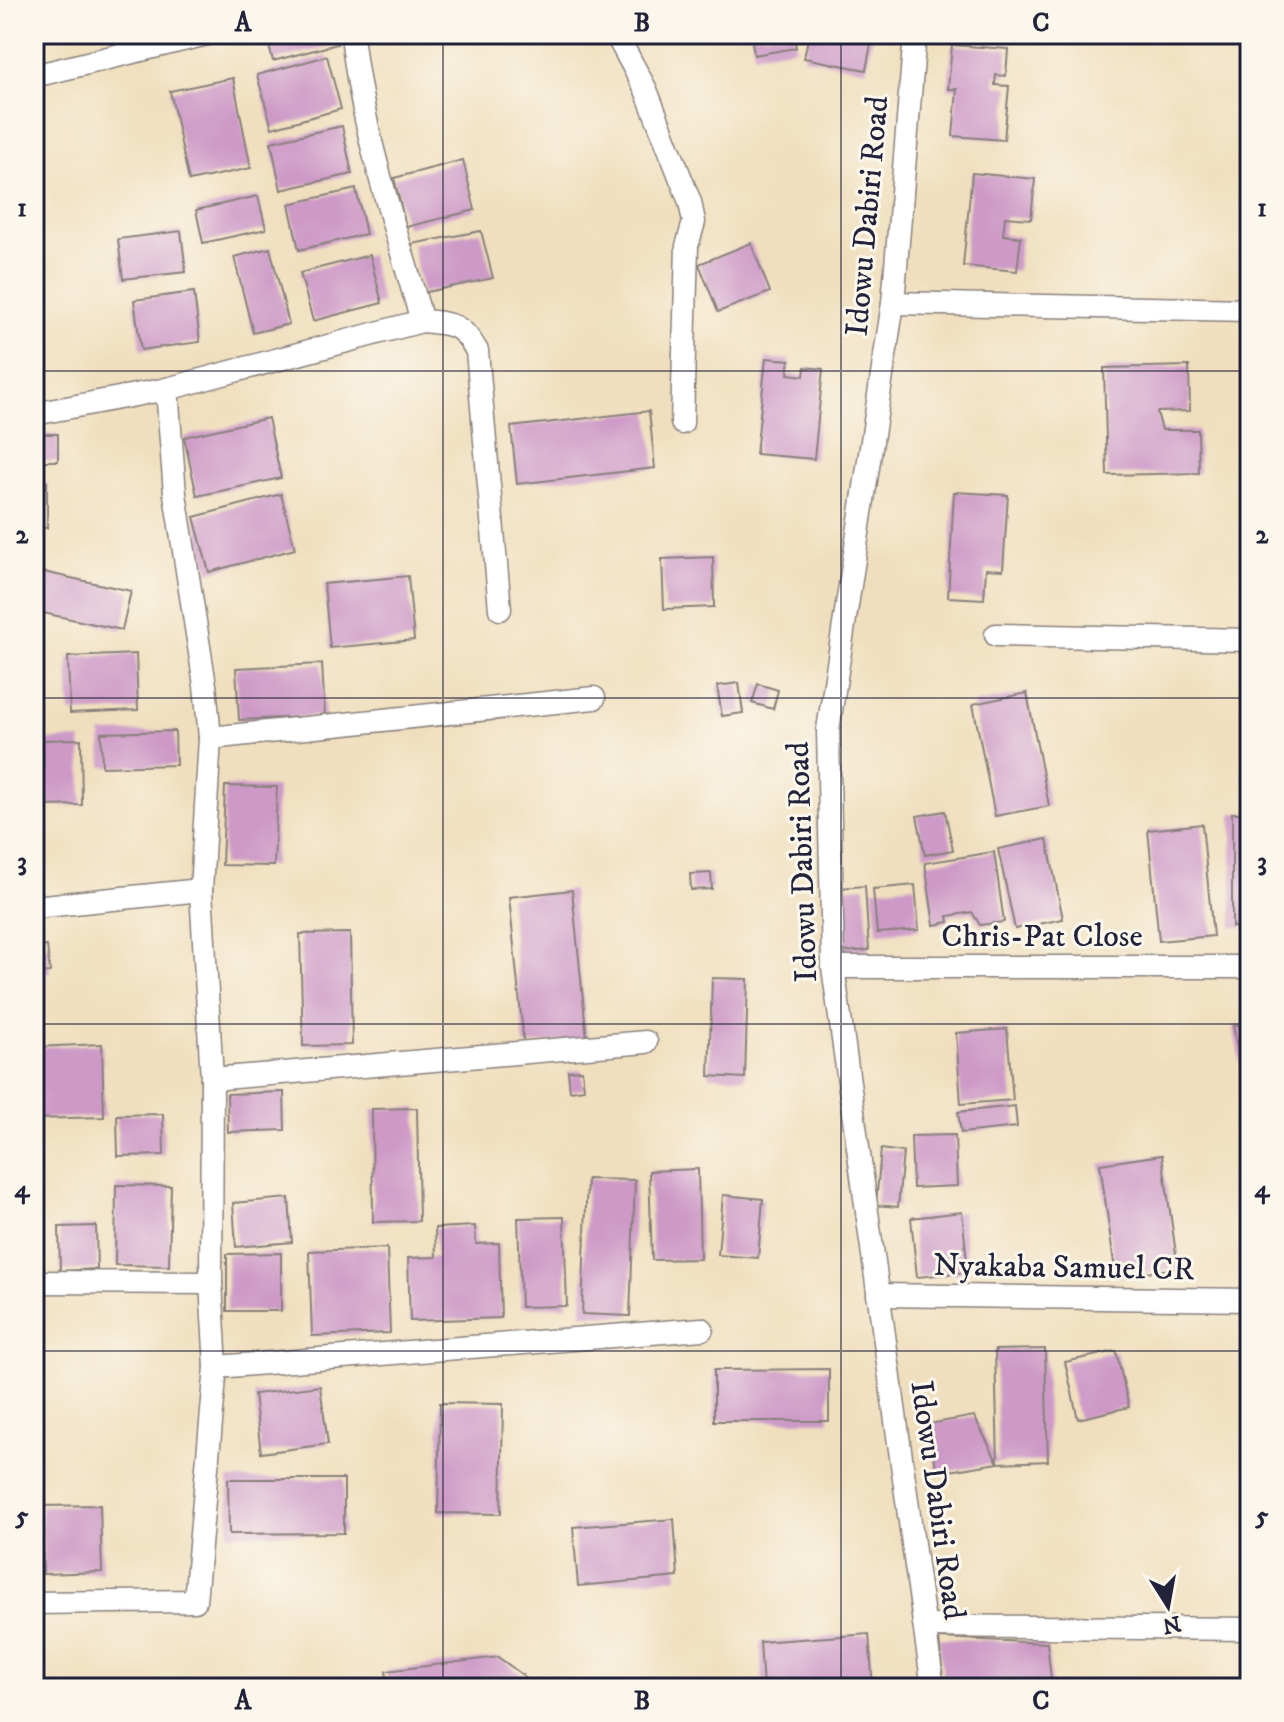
<svg xmlns="http://www.w3.org/2000/svg" width="1284" height="1722" font-family="'IM FELL DW Pica',serif">
<style>
.building{fill:#cd9ac7}
.lines{fill:none;stroke-linecap:round;stroke-linejoin:round}
.street-casing{stroke:#89807c;stroke-width:25}
.street{stroke:#fff;stroke-width:22}
.grid{fill:none;stroke:#22223b;stroke-width:2;stroke-opacity:0.55}
.labels{text-anchor:middle;stroke-width:6;stroke-linejoin:round;paint-order:stroke}
.street-label{font-size:32px;fill:#22223b;stroke:#fbf7ec}
.neatline{fill:none;stroke:#22223b;stroke-width:3}
.grid-label{font-size:26px;text-anchor:middle;font-weight:bold;fill:#22223b}
</style>
<rect width="100%" height="100%" fill="#fbf7ec"/>
<filter id="ink" filterUnits="userSpaceOnUse"><feTurbulence type="fractalNoise" baseFrequency=".0125" numOctaves="2"/><feDisplacementMap in="SourceGraphic" scale="16" xChannelSelector="R" yChannelSelector="G"/><feConvolveMatrix kernelMatrix="1 2 1 2 8 2 1 2 1" color-interpolation-filters="sRGB"/></filter>
<filter id="wash" filterUnits="userSpaceOnUse"><feTurbulence type="fractalNoise" baseFrequency=".006" numOctaves="4" result="noise"/><feDisplacementMap in="SourceGraphic" scale="32" xChannelSelector="R" yChannelSelector="G"/><feGaussianBlur stdDeviation="1.8" result="paint"/><feColorMatrix in="noise" values="0 0 0 0 0 0 0 0 0 0 0 0 0 0 0 0 0 1.4 0 .05"/><feComposite in="paint" operator="in"/></filter>
<g filter="url(#wash)">
<rect width="100%" height="100%" fill="#f0dfbe"/>
<g id="blocks">
<g class="building">
<path d="M298 34H334L337 44 273 61 268 42Z"/>
<path d="M628 34H655L657 38 631 45Z"/>
<path d="M751 34H794L796 48 754 55Z"/>
<path d="M809 34H873L866 70 804 58Z"/>
<path d="M952 45 1008 49 1006 76 996 75 995 85 1009 86 1004 140 953 136 957 89H948Z"/>
<path d="M327 56 341 109 272 128 257 75Z"/>
<path d="M233 78 251 168 189 181 170 91Z"/>
<path d="M342 126 352 174 281 190 271 142Z"/>
<path d="M463 160 475 210 406 227 394 178Z"/>
<path d="M972 173 1035 179 1031 219 1005 217 1003 235 1021 237 1017 271 963 266Z"/>
<path d="M356 189 366 234 299 250 289 204Z"/>
<path d="M258 196 266 229 203 243 196 210Z"/>
<path d="M181 231 186 272 123 279 118 239Z"/>
<path d="M481 231 493 278 422 293 412 244Z"/>
<path d="M751 243 770 292 718 312 699 264Z"/>
<path d="M270 248 289 324 253 333 234 257Z"/>
<path d="M370 255 382 303 313 321 300 273Z"/>
<path d="M194 292 200 342 141 350 134 300Z"/>
<path d="M34 343 43 389 34 390Z"/>
<path d="M766 358 790 360 788 374 804 376 805 367 823 369 814 459 756 454Z"/>
<path d="M1189 366 1190 411 1157 412 1162 430H1198L1199 473 1107 475 1104 368Z"/>
<path d="M649 411 655 468 517 484 511 427Z"/>
<path d="M268 418 281 478 197 496 184 437Z"/>
<rect x="34" y="434" width="24" height="27"/>
<rect x="34" y="482" width="13" height="46"/>
<path d="M954 492 1008 495 1003 570 986 569 984 599 948 597Z"/>
<path d="M281 494 295 549 209 572 194 517Z"/>
<path d="M713 557 714 607 664 609 662 559Z"/>
<path d="M34 570 131 591 122 630 34 611Z"/>
<path d="M408 576 414 640 330 648 324 584Z"/>
<path d="M136 654 138 710 70 713 68 657Z"/>
<path d="M322 664 325 716 239 720 236 668Z"/>
<path d="M739 683 743 713 722 716 717 686Z"/>
<path d="M758 684 778 690 773 709 752 703Z"/>
<path d="M1027 693 1049 806 995 816 973 704Z"/>
<path d="M175 731 176 765 102 767 101 733Z"/>
<path d="M81 739 82 805 44 806 43 740Z"/>
<path d="M225 786 277 787 274 866 222 865Z"/>
<path d="M945 811 953 850 925 855 917 816Z"/>
<rect x="1232" y="813" width="18" height="114"/>
<path d="M1202 824 1213 936 1159 941 1148 830Z"/>
<path d="M1047 839 1063 919 1015 929 998 849Z"/>
<path d="M994 852 1004 922 980 925 972 912 948 916 949 922 934 925 925 863Z"/>
<path d="M711 873 712 889 691 890 690 874Z"/>
<path d="M915 885 919 930 877 933 873 889Z"/>
<path d="M865 886 869 950 844 952 839 888Z"/>
<path d="M572 890 587 1039 524 1045 509 897Z"/>
<path d="M350 933 352 1045 303 1046 300 934Z"/>
<path d="M47 946 50 972 34 974V947Z"/>
<path d="M712 978 748 979 745 1078 709 1076Z"/>
<path d="M1250 1023V1106H1249L1233 1026Z"/>
<path d="M1007 1029 1013 1100 961 1104 956 1033Z"/>
<path d="M102 1044 104 1117 34 1119V1047Z"/>
<path d="M582 1070 584 1089 570 1091 568 1071Z"/>
<path d="M284 1092 285 1130 228 1132 227 1094Z"/>
<path d="M1015 1106 1017 1127 961 1133 958 1112Z"/>
<path d="M417 1108 419 1221 373 1222 372 1109Z"/>
<path d="M163 1114 164 1155 118 1156 117 1115Z"/>
<path d="M955 1135 957 1186 913 1188 911 1136Z"/>
<path d="M881 1149 903 1152 898 1207 876 1205Z"/>
<path d="M1162 1155 1178 1268 1116 1277 1100 1164Z"/>
<path d="M698 1169 700 1259 652 1260 649 1171Z"/>
<path d="M587 1179 635 1180 630 1316 582 1314Z"/>
<path d="M116 1185 171 1186 169 1266 115 1265Z"/>
<path d="M723 1195 763 1199 758 1258 718 1255Z"/>
<path d="M289 1198 292 1242 236 1247 233 1203Z"/>
<path d="M962 1212 968 1272 917 1277 911 1218Z"/>
<path d="M564 1217 567 1306 521 1307 518 1218Z"/>
<path d="M96 1226 97 1269 60 1271 59 1227Z"/>
<path d="M475 1226 476 1244 499 1243 501 1318 410 1321 408 1258 436 1257 435 1228Z"/>
<path d="M387 1248 390 1333 312 1336 309 1251Z"/>
<path d="M281 1253V1311H227V1254Z"/>
<path d="M1045 1349 1048 1461 998 1463 937 1473 929 1424 974 1416 998 1463 995 1350Z"/>
<path d="M1116 1351 1129 1407 1078 1419 1065 1362Z"/>
<path d="M829 1369V1421H714V1370Z"/>
<path d="M320 1386 328 1444 261 1453 254 1394Z"/>
<path d="M440 1403 503 1404 501 1514 438 1513Z"/>
<path d="M228 1479H344V1533L229 1534Z"/>
<path d="M100 1505 102 1572 43 1574 41 1506Z"/>
<path d="M674 1519 678 1577 578 1586 573 1527Z"/>
<path d="M869 1634 873 1688H763L760 1642Z"/>
<path d="M939 1638 1047 1643 1052 1688H944Z"/>
<path d="M498 1657 524 1676 526 1688H388L386 1671Z"/>
</g>
</g>
</g>
<g filter="url(#ink)">
<use href="#blocks" fill-opacity="0" stroke="#89807c" stroke-width="2"/>
<g class="lines">
<defs>
<g id="street">
<path d="M352 34C362 132 395 227 422 321"/>
<path d="M616 34 646 90 690 202 694 222 687 246 682 423"/>
<path d="M915 34 893 303 828 730 833 967 933 1688"/>
<path d="M34 76 207 34"/>
<path d="M893 303 1250 310"/>
<path d="M34 414 167 389 422 321C453 324 461 323 477 351L500 609"/>
<path d="M996 635 1250 640"/>
<path d="M210 738 594 698"/>
<path d="M34 907 201 890"/>
<path d="M833 967H1250"/>
<path d="M212 1079 646 1042"/>
<path d="M34 1282 211 1283"/>
<path d="M878 1295 1250 1300"/>
<path d="M216 1367 702 1329"/>
<path d="M34 1603 195 1601 216 1367 211 1283 212 1079 201 890 210 738 205 685 175 494 167 389"/>
<path d="M925 1626 1250 1629"/>
</g>
</defs>
<use href="#street" class="street-casing"/>
<use href="#street" class="street"/>
</g>
</g>
<path class="grid" d="M443 34V1688M841 34V1688M34 371H1250M34 698H1250M34 1024H1250M34 1351H1250"/>
<g class="labels">
<g class="street-label">
<text transform="translate(866 216) rotate(-85)" y="11">Idowu Dabiri Road</text>
<text transform="translate(801 862) rotate(-92)" y="11">Idowu Dabiri Road</text>
<text x="1042" y="946">Chris-Pat Close</text>
<text transform="translate(1064 1266) rotate(1)" y="11">Nyakaba Samuel CR</text>
<text transform="translate(939 1500) rotate(82)" y="11">Idowu Dabiri Road</text>
</g>
</g>
<rect width="1284" height="1722" fill="none" stroke="#fbf7ec" stroke-width="88"/>
<g transform="translate(1168 1606) rotate(169)" stroke="#fbf7ec" stroke-width="6" paint-order="stroke">
<path d="M0-6L14 30L0 20L-14 30Z" fill="#22223b"/>
<text y="-12" font-size="22" font-weight="bold" text-anchor="middle" fill="#22223b">N</text>
</g>
<rect x="44" y="44" width="1196" height="1634" class="neatline"/>
<g class="grid-label">
<text x="243" y="31">A</text>
<text x="642" y="31">B</text>
<text x="1041" y="31">C</text>
<text x="22" y="216">1</text>
<text x="1262" y="216">1</text>
<text x="22" y="543">2</text>
<text x="1262" y="543">2</text>
<text x="22" y="870">3</text>
<text x="1262" y="870">3</text>
<text x="22" y="1197">4</text>
<text x="1262" y="1197">4</text>
<text x="22" y="1524">5</text>
<text x="1262" y="1524">5</text>
<text x="243" y="1709">A</text>
<text x="642" y="1709">B</text>
<text x="1041" y="1709">C</text>
</g>
</svg>
